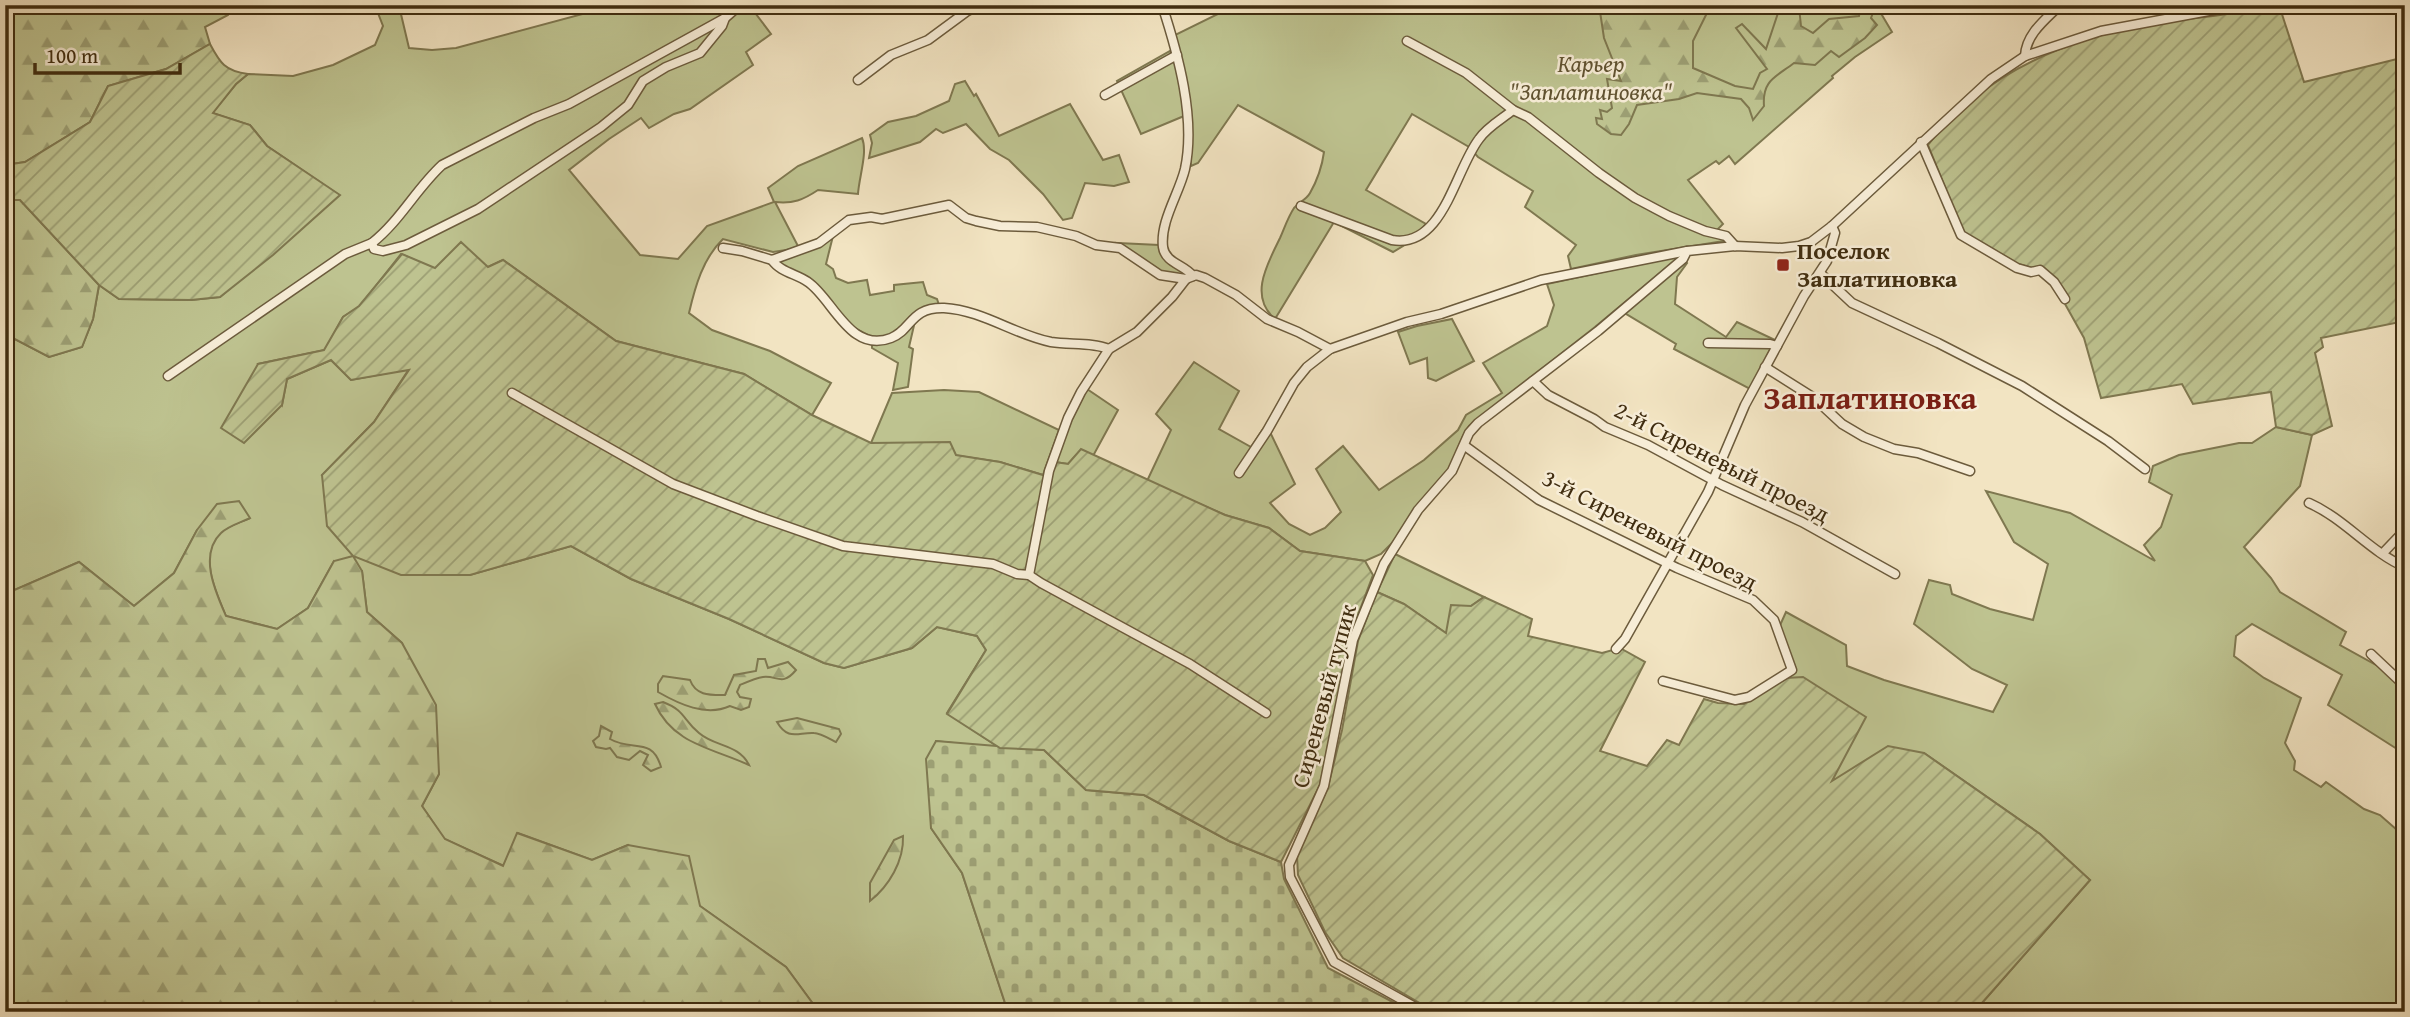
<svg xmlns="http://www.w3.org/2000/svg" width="2410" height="1017" font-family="'Gentium Book Plus',serif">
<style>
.green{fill:#bec390;stroke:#7f7850;stroke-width:2}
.forest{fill:url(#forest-firs);stroke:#7f7850;stroke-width:2}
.cemetery{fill:url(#cemetery-stones);stroke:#7f7850;stroke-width:2}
.garden{fill:url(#garden-furrows);stroke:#7f7850;stroke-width:2}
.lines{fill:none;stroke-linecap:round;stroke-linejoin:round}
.street-casing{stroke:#6c5b3c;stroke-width:11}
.street{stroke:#f7edd7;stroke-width:8}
.poi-dot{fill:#8f2418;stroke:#f7edd7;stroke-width:2.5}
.labels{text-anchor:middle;stroke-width:5;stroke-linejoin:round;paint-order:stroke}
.park-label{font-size:24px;font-style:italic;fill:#605230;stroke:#f7edd7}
.poi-label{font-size:24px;font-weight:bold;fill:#402d10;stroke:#f7edd7;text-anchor:start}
.street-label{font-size:24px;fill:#402d10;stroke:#f7edd7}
.district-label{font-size:32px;font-weight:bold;fill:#7a1f14;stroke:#f7edd7}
</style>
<defs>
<pattern id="forest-firs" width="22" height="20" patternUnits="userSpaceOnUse" patternTransform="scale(1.75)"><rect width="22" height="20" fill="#bec390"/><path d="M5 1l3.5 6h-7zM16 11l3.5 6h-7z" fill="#9c9f74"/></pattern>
<pattern id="cemetery-stones" width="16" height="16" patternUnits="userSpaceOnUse" patternTransform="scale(1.75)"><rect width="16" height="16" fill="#bec390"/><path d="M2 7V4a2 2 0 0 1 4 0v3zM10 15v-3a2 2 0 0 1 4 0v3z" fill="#9c9f74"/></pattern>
<pattern id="garden-furrows" width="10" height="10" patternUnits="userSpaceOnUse" patternTransform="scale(1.75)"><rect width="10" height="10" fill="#bec390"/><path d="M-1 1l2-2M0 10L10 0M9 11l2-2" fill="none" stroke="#9c9f74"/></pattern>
</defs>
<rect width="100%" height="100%" fill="#f2e4c2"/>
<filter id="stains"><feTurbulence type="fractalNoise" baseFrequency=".00286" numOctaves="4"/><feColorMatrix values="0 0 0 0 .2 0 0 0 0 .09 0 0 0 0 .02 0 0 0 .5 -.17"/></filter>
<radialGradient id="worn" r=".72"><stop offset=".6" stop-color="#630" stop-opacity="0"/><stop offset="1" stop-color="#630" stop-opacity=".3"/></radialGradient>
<g class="green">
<path d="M377 5H405L400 10 409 48 432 50 456 48 616 5H758L753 10 771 34 746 52 753 65 690 109 674 114 649 128 641 118 609 139 569 170 640 255 678 259 707 226 774 202 768 188 798 166 862 138C868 152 859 177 858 194L818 190C803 200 793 204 775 202L799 248 773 252 723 239C703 258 695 287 689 313L712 330 770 351 831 383 812 415 744 374 616 341 503 260 488 267 435 269 401 254 359 307 343 317 325 350 258 364 282 405 287 379 331 360 351 380 409 369 374 422 322 475 470 575 571 546 631 579 729 619 824 663 844 668 912 648 937 627 977 636 986 650 947 713 1000 748 936 741 931 828 962 873 1008 1012H819L786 967 700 906 628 845 592 860 518 833 504 866 444 839 422 806 439 774 402 643 367 612 362 571 334 561 308 608 277 629 226 616C216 593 198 555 220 533 227 526 241 522 250 518L197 530 174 573 134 606 79 562 10 592 5 591V337H11L49 357 82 347 93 319 99 285 119 299 191 300 220 297 339 195 267 146 250 125 212 113 236 84 248 74 293 76 333 65 375 45 383 26 376 8Z"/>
<path d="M1236 5H1876L1892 32 1855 57 1832 76 1833 78 1735 164 1729 156 1719 164 1716 161 1688 180 1723 224 1718 229 1724 241 1636 255 1571 269 1568 256 1576 245 1525 207 1533 191 1478 157 1469 147 1412 114 1366 190 1426 224 1408 243 1393 252 1334 222 1275 319C1248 296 1268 263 1280 238 1284 229 1288 217 1294 208 1299 202 1306 200 1310 193 1318 179 1322 167 1324 152L1238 105 1198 163 1191 166 1175 35Z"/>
<path d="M1170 51 1178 72 1184 116 1141 134 1117 81Z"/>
<path d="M965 81 974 96 976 94 999 136 1070 104 1103 160 1119 155 1129 182 1114 186 1085 183 1072 218 1063 220 1043 194 1009 160 990 149 966 124 943 133 936 129 920 142 869 158 872 143 870 135 888 122 916 116 949 101 955 84Z"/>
<path d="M833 236 826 264 833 269 836 278 848 283 867 280 870 295 894 291V285L923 282 927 295 937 299 939 305 915 321 909 347 913 349 908 387 893 390 898 363 872 348V337L847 324 833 305 779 262Z"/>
<path d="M1118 243 1159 245 1168 263 1188 275H1166Z"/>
<path d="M1676 256 1678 258 1595 327 1469 426 1463 436 1450 467 1395 540 1381 554 1365 561 1300 551 1269 528 1225 515 1147 481 1171 430 1156 414 1194 362 1239 391 1219 429 1251 447 1263 429 1270 432 1295 484 1270 503 1289 524 1310 535 1325 528 1341 512 1316 469 1343 446 1379 490 1424 460 1458 430 1466 415 1502 393 1483 363 1547 326 1554 305 1547 284Z"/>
<path d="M1685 261 1687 263 1677 277 1675 304 1726 337 1737 322 1775 340 1750 389 1674 349 1676 344 1623 312Z"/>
<path d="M1452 319 1474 361 1436 381 1428 378 1427 358 1410 364 1398 332 1417 326Z"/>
<path d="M1087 389 1118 410 1093 456 1081 450 1068 464 1055 462 1072 419Z"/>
<path d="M944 390 979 392 1059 430 1043 475 1000 462 871 443 892 393Z"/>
<path d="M2276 427 2312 435 2300 486 2244 547 2271 578 2280 592 2346 632 2340 645 2405 681V747L2397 749 2328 705 2342 675 2252 624 2236 636 2234 656 2264 678 2301 698 2285 743 2295 761 2294 770 2321 787 2326 782 2364 809 2380 815 2405 837V1012H1974L2090 880 2040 834 1924 753 1831 782 1786 678 1787 666 1777 632 1786 612 1846 645 1847 666 1884 680 1993 712 2007 685 1972 669 1914 624 1929 580 1950 585 1952 594 1990 609 2033 620 2048 564 2014 542 1986 491 2070 513 2155 561 2144 545 2161 527 2172 495 2149 482 2153 466 2179 455 2239 443H2252Z"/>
<path d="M1395 554 1484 597 1471 606 1447 634 1404 604 1377 592Z"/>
</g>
<g class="forest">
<path d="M5 5H233L228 15 205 27 210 44 166 69 108 86 90 122 25 162 5 165Z"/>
<path d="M1599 5H1711L1693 41V68L1735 86 1753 89 1760 73 1767 69 1736 28 1742 24 1766 49 1778 13 1799 7 1801 26 1813 33 1829 19 1859 16 1861 5H1876L1871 18 1877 25 1865 38 1839 57 1831 51 1815 65 1794 63C1776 77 1762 80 1764 106L1753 120 1749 108 1741 99 1697 93 1679 99 1637 105 1629 124 1621 135 1611 134 1597 124 1596 118 1602 119 1600 110 1607 112 1612 108 1607 79 1621 81 1604 38Z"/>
<path d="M5 200H20L99 285 93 319 82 347 49 357 11 337H5Z"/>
<path d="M239 501 250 518C242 522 228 526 221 533 198 555 216 593 226 616L277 629 308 608 334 561 353 556 362 571 367 612 402 643 436 705 439 774 422 806 445 839 503 866 517 833 592 860 628 845 689 856 700 906 786 967 819 1012H5V591L10 592 79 562 134 606 174 573 197 530 217 504Z"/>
<path d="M758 659H765L768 668 788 662 796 670C782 687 777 675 763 677 756 678 747 682 740 685L737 692 740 697 751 699 749 707 741 710 730 706C706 717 679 704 658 692V684L663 676 690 680C696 696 710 695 725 695L734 675 756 671Z"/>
<path d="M663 702C686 711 682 719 699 733 715 747 739 744 749 765 712 748 673 744 655 704Z"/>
<path d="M797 718 839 729 841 734 836 742C830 739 820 733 814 733 798 732 788 741 777 722Z"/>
<path d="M601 726 612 732 610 739C632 752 652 736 661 767L651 771 643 765 648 755 640 751 629 760 617 757 610 748 606 749 596 747 593 741 599 736Z"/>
<path d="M903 836C904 861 889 886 870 901V883L894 840Z"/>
</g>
<path class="cemetery" d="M936 741 1044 750 1086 790 1144 795 1229 841 1281 862 1284 879 1328 968 1412 1012H1008L962 873 931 828 926 759Z"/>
<g class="garden">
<path d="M2268 5H2279L2304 82 2405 57V321L2321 338 2323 347 2315 353 2332 426 2312 435 2276 427 2271 392 2193 404 2182 384 2101 398 2084 338 2055 286 2040 266 2033 268 2018 264 1963 232 1928 145C1985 71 2073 36 2163 22 2198 17 2233 16 2268 5Z"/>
<path d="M210 44C220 63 225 71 248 74L236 84 213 113 250 125 267 146 340 195 273 255 220 297 191 300 119 299 99 285 20 200H5V165L25 162 90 122 108 86 166 69Z"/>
<path d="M461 242 488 267 503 260 616 341 744 374 812 415 871 443 950 442 956 455 1000 462 1043 475 1055 462 1068 464 1081 449 1225 515 1269 528 1300 551 1365 561 1373 575 1350 636 1320 785 1281 862 1229 841 1144 795 1086 790 1044 750 1000 748 947 714 986 650 977 636 937 627 912 648 844 668 824 663 729 619 631 579 571 546 470 575H401L353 556 327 526 322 475 374 422 409 370 351 380 331 360 287 379 282 405 244 443 221 428 258 364 324 350 343 317 359 306 402 254 435 268Z"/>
<path d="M1377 592 1404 604 1446 633 1451 605 1471 606 1484 597 1532 619 1528 636 1602 653 1620 648 1645 662 1600 751 1647 766 1667 740 1679 745 1704 699 1718 703 1744 704 1786 678 1803 677 1866 717 1832 781 1888 746 1924 753 2040 834 2090 880 1974 1012H1435L1343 958 1325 932 1298 875 1297 856 1328 787 1342 730 1358 641Z"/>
</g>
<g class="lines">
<defs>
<g id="street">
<path d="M1162 5C1178 54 1196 118 1185 169 1179 194 1160 221 1163 247 1165 263 1185 265 1193 276"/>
<path d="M1407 41 1466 73 1513 110 1528 117 1599 173 1635 198 1669 216 1705 231 1726 236 1735 246"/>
<path d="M2025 56C2026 34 2045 20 2060 5"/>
<path d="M858 80 891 55 928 40 966 12 979 5"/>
<path d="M1105 95 1177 55"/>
<path d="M1921 142 1961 235 2017 268 2031 272 2040 270 2054 282 2065 299"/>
<path d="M1301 206 1392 240C1443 249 1455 170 1479 139 1487 127 1502 119 1513 110"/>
<path d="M372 243C400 221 416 189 442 165L534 118 569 104 725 18"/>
<path d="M723 248 742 251 772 260 819 243 849 220 871 217 882 219 949 205 966 218 976 221 1000 226 1037 227 1076 236 1096 245 1120 248 1160 275 1186 279 1196 275 1205 278 1236 295 1267 319 1298 332 1330 349"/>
<path d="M772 260C780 272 797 274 808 282 833 299 850 354 891 338 912 330 910 307 944 308 982 310 1015 335 1051 342 1070 345 1092 342 1109 349"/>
<path d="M1820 273 1852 303 1938 343 2022 386 2108 441 2145 469"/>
<path d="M1708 343 1770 344 1777 346"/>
<path d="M1765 367 1814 398 1842 424 1864 437 1894 449 1918 453 1970 471"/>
<path d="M168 376 345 254 372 243 374 249 383 251 406 245 478 209 601 127 628 105 643 81 666 67 700 53 722 26 725 18 740 5"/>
<path d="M1533 381 1548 395 1594 419 1605 427 1648 445 1722 485 1802 522 1895 574"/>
<path d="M512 393 673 484 757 516 843 546 993 564 1017 574 1029 575 1041 583 1190 664 1266 713"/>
<path d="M1465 446 1539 500 1677 568 1753 600 1774 620 1792 670 1749 697 1735 700 1663 681"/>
<path d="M1239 473 1267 431 1294 383 1307 367 1330 349 1407 322 1441 314 1541 280 1687 251"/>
<path d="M2309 503C2345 519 2370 552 2405 567"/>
<path d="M2383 553 2405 530"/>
<path d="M1029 575 1049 471 1068 418 1081 392 1109 349 1137 332 1172 297 1186 279"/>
<path d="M1616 649 1625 639 1708 492 1745 405 1804 296 1827 261 1835 233 1832 226"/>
<path d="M2371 654 2405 686"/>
<path d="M1424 1012 1334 962 1290 877 1289 865 1324 786 1353 640 1384 564 1418 510 1452 471 1469 433 1478 423 1598 331 1683 259 1687 251 1735 246 1782 248 1799 246 1811 242 1832 226 1991 79 2025 56 2101 31 2241 5"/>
</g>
</defs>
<use href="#street" class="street-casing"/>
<use href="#street" class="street"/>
</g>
<rect class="poi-dot" x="1776" y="258" width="14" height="14" rx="3.5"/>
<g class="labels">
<g class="park-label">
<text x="1591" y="72">Карьер<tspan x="1591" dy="28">"Заплатиновка"</tspan></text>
</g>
<g class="poi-label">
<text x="1797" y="259">Поселок<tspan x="1797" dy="28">Заплатиновка</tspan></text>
</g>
<g class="street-label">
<text transform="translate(1722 462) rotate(27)" y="8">2-й Сиреневый проезд</text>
<text transform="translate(1650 530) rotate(27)" y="8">3-й Сиреневый проезд</text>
<text transform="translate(1324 696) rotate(-75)" y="8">Сиреневый тупик</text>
</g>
<g class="district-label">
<text x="1870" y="409">Заплатиновка</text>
</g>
</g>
<rect width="2410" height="1017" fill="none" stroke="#f2e4c2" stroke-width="28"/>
<rect x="7" y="7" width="2396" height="1003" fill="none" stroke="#402d10" stroke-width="3.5"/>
<rect x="14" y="14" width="2382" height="989" fill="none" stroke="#402d10" stroke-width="2"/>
<path d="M35 63v10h145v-10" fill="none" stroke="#402d10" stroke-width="3.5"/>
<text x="46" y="63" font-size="21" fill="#402d10" stroke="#f7edd7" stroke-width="5" paint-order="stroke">100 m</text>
<rect width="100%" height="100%" filter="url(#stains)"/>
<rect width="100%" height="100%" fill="url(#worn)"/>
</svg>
